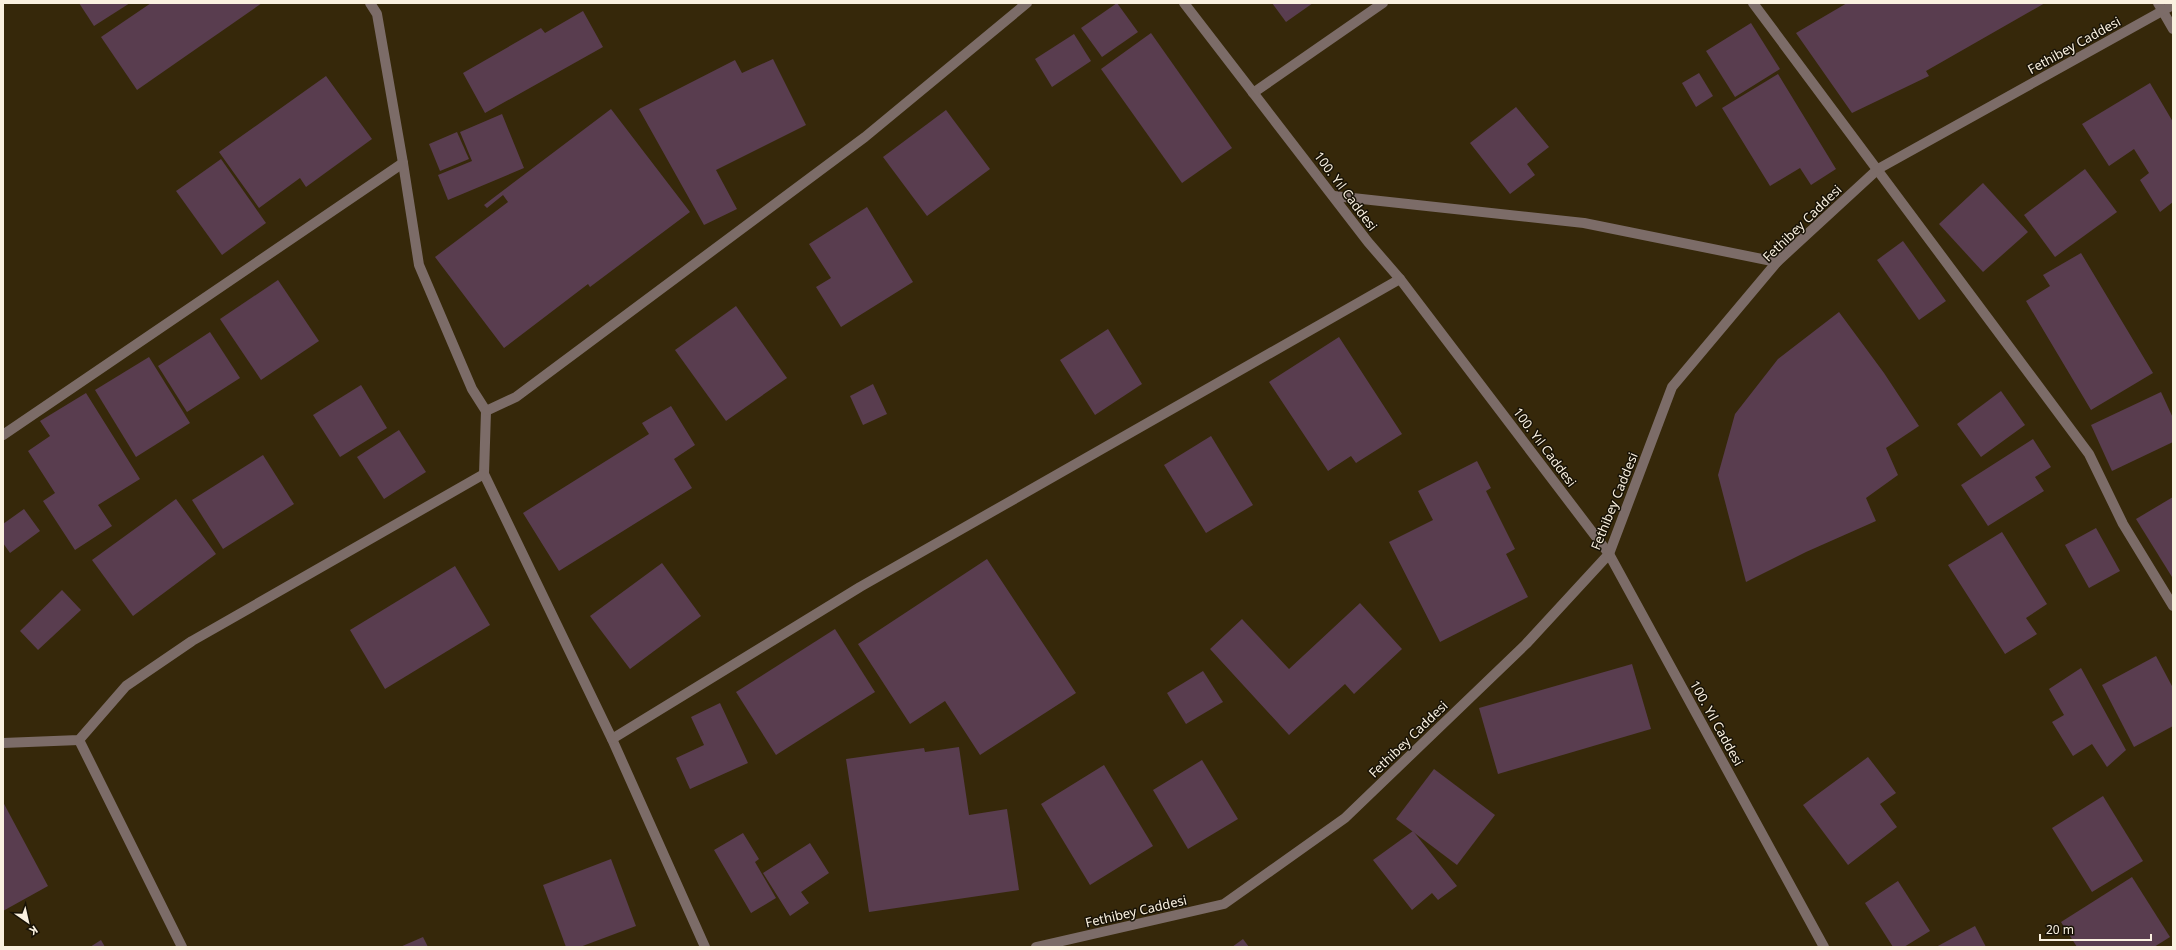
<svg xmlns="http://www.w3.org/2000/svg" width="2176" height="950" font-family="'Noto Sans',sans-serif">
<style>
.building{fill:#593d4f}
.lines{fill:none;stroke-linecap:round;stroke-linejoin:round}
.minor{stroke:#7c6c68;stroke-width:10}
.tertiary{stroke:#7c6c68;stroke-width:10}
.labels{text-anchor:middle;stroke-width:3;stroke-linejoin:round;paint-order:stroke}
.street-label{font-size:13px;fill:#faf1e0;stroke:#181206}
</style>
<rect width="100%" height="100%" fill="#36280a"/>
<g class="building">
<path d="M79 3H130L94 26Z"/>
<path d="M151 3H262L137 90 101 37Z"/>
<path d="M1117 3 1138 32 1102 57 1081 28Z"/>
<path d="M1272 3H1313L1286 22Z"/>
<path d="M1847 3H2045L1926 71 1929 76 1852 113 1796 33Z"/>
<path d="M583 11 603 47 485 113 463 73 541 28 545 33Z"/>
<path d="M1751 23 1780 69 1735 97 1706 51Z"/>
<path d="M1151 33 1232 148 1182 183 1101 69Z"/>
<path d="M1074 34 1091 61 1052 87 1035 59Z"/>
<path d="M773 59 806 125 716 170 737 209 704 225 639 109 735 60 742 73Z"/>
<path d="M1699 73 1713 96 1696 107 1682 83Z"/>
<path d="M1778 74 1836 169 1811 185 1800 168 1770 186 1722 108Z"/>
<path d="M326 76 372 139 306 187 300 178 259 208 219 152Z"/>
<path d="M2150 83 2173 122V202L2160 212 2140 180 2149 173 2134 149 2109 166 2082 124Z"/>
<path d="M1516 107 1549 147 1527 164 1535 175 1510 194 1470 143Z"/>
<path d="M611 109 690 212 590 287 588 284 504 348 435 257 508 202 503 195 487 208 484 205Z"/>
<path d="M946 110 990 169 927 216 883 157Z"/>
<path d="M502 114 524 168 448 200 438 175 472 161 460 132Z"/>
<path d="M457 132 469 159 440 171 429 144Z"/>
<path d="M221 159 266 223 222 255 176 191Z"/>
<path d="M2085 169 2117 212 2055 257 2024 215Z"/>
<path d="M1983 183 2028 232 1983 272 1939 224Z"/>
<path d="M867 207 913 282 841 327 816 287 831 278 809 244Z"/>
<path d="M1903 241 1946 301 1919 320 1877 260Z"/>
<path d="M2081 253 2153 373 2091 410 2026 301 2050 286 2043 275Z"/>
<path d="M278 280 319 341 261 380 220 319Z"/>
<path d="M736 306 787 378 726 421 675 350Z"/>
<path d="M1839 312 1884 373 1919 426 1886 448 1898 475 1866 498 1876 521 1806 552 1746 582 1718 475 1735 414 1778 359Z"/>
<path d="M1108 329 1142 384 1095 415 1060 360Z"/>
<path d="M210 332 240 378 187 412 158 366Z"/>
<path d="M1339 337 1402 434 1356 463 1351 456 1328 471 1269 382Z"/>
<path d="M149 357 190 423 136 457 95 390Z"/>
<path d="M873 384 887 414 863 425 850 396Z"/>
<path d="M361 385 387 428 340 457 313 415Z"/>
<path d="M2001 391 2025 425 1981 457 1957 424Z"/>
<path d="M2161 392 2173 418V442L2112 471 2091 425Z"/>
<path d="M86 393 140 479 98 505 112 526 75 550 43 501 55 493 28 451 50 436 40 421Z"/>
<path d="M671 406 695 445 674 459 692 488 559 571 523 513 649 434 642 423Z"/>
<path d="M399 430 426 472 384 499 357 457Z"/>
<path d="M1211 436 1253 505 1206 533 1164 465Z"/>
<path d="M2033 439 2051 467 2035 477 2044 491 1988 526 1961 485Z"/>
<path d="M263 455 294 504 223 549 192 500Z"/>
<path d="M1477 461 1491 488 1486 491 1515 549 1506 554 1528 597 1440 642 1389 542 1433 520 1418 491Z"/>
<path d="M2173 497V577H2172L2136 519Z"/>
<path d="M176 499 216 554 133 616 92 560Z"/>
<path d="M24 509 40 531 10 553 3 543V524Z"/>
<path d="M2096 528 2120 571 2089 588 2065 545Z"/>
<path d="M2002 532 2047 604 2026 618 2037 634 2005 654 1948 565Z"/>
<path d="M987 559 1076 693 980 755 945 701 910 724 858 644Z"/>
<path d="M662 563 701 616 630 669 590 616Z"/>
<path d="M455 566 490 625 385 689 350 630Z"/>
<path d="M62 590 81 610 38 650 20 631Z"/>
<path d="M1360 603 1402 649 1354 694 1345 684 1289 735 1210 649 1242 619 1289 669Z"/>
<path d="M835 629 875 692 776 755 736 692Z"/>
<path d="M2156 656 2173 688V726L2134 747 2102 685Z"/>
<path d="M1632 664 1651 729 1498 774 1479 708Z"/>
<path d="M2081 668 2126 750 2107 767 2092 744 2073 756 2052 722 2064 715 2049 689Z"/>
<path d="M1203 671 1223 702 1186 724 1167 693Z"/>
<path d="M720 703 748 763 690 789 676 758 704 745 691 717Z"/>
<path d="M959 747 969 815 1007 809 1019 890 869 912 846 759 924 748 925 752Z"/>
<path d="M1868 757 1896 793 1880 804 1897 827 1848 865 1803 805Z"/>
<path d="M1202 760 1238 819 1188 849 1153 790Z"/>
<path d="M1104 765 1153 846 1090 885 1041 804Z"/>
<path d="M1434 769 1495 815 1457 865 1396 819Z"/>
<path d="M2103 796 2143 861 2092 892 2052 828Z"/>
<path d="M3 802 48 886 3 911Z"/>
<path d="M1413 831 1457 886 1438 900 1432 893 1412 910 1373 860Z"/>
<path d="M743 833 759 859 755 862 776 898 751 913 714 850Z"/>
<path d="M810 843 829 873 801 892 809 903 790 916 763 873Z"/>
<path d="M611 859 636 926 580 947H566L543 885Z"/>
<path d="M2132 877 2170 937 2154 947H2077L2061 922Z"/>
<path d="M1898 881 1930 931 1904 947H1893L1865 903Z"/>
<path d="M1975 926 1986 947H1936Z"/>
<path d="M423 937 428 947H400Z"/>
<path d="M1243 939 1249 947H1232Z"/>
<path d="M101 940 105 947H90Z"/>
</g>
<g class="lines">
<g class="minor">
<path d="M370 3 377 14 403 163 419 265 472 389 486 411 484 474 612 739 705 947"/>
<path d="M1753 3 2089 454 2123 524 2173 606"/>
<path d="M2158 3 2173 29"/>
<path d="M1253 93 1383 3"/>
<path d="M1334 196 1584 223 1777 262"/>
<path d="M486 411 516 397 865 137 1027 3"/>
<path d="M3 435 403 163"/>
<path d="M612 739 860 587 1400 279"/>
<path d="M79 740 182 947"/>
<path d="M3 743 79 740 126 686 192 641 484 474"/>
</g>
<g class="tertiary">
<path d="M1184 3 1368 242 1400 279 1609 554 1824 947"/>
<path d="M1036 947 1224 904 1345 818 1526 644 1609 554 1672 387 1777 262 1878 169 2173 5"/>
</g>
</g>
<g class="labels">
<g class="street-label">
<text transform="translate(2074 45) rotate(-29)" y="5">Fethibey Caddesi</text>
<text transform="translate(1346 191) rotate(53)" y="5">100. Yıl Caddesi</text>
<text transform="translate(1802 223) rotate(-44)" y="5">Fethibey Caddesi</text>
<text transform="translate(1545 447) rotate(53)" y="5">100. Yıl Caddesi</text>
<text transform="translate(1614 501) rotate(-68)" y="5">Fethibey Caddesi</text>
<text transform="translate(1717 723) rotate(61)" y="5">100. Yıl Caddesi</text>
<text transform="translate(1408 739) rotate(-44)" y="5">Fethibey Caddesi</text>
<text transform="translate(1136 911) rotate(-13)" y="5">Fethibey Caddesi</text>
</g>
</g>
<rect width="2176" height="950" fill="none" stroke="#faf1e0" stroke-width="8"/>
<g transform="translate(28 922) rotate(146)" stroke="#181206" stroke-width="3" paint-order="stroke">
<path d="M0-3L7 15L0 10L-7 15Z" fill="#faf1e0"/>
<text y="-6" font-size="11" font-weight="bold" text-anchor="middle" fill="#faf1e0">K</text>
</g>
<path d="M2040 934v6h111v-6" fill="none" stroke="#faf1e0" stroke-width="2"/>
<text x="2046" y="934" font-size="12" fill="#faf1e0" stroke="#181206" stroke-width="3" paint-order="stroke">20 m</text>
</svg>
